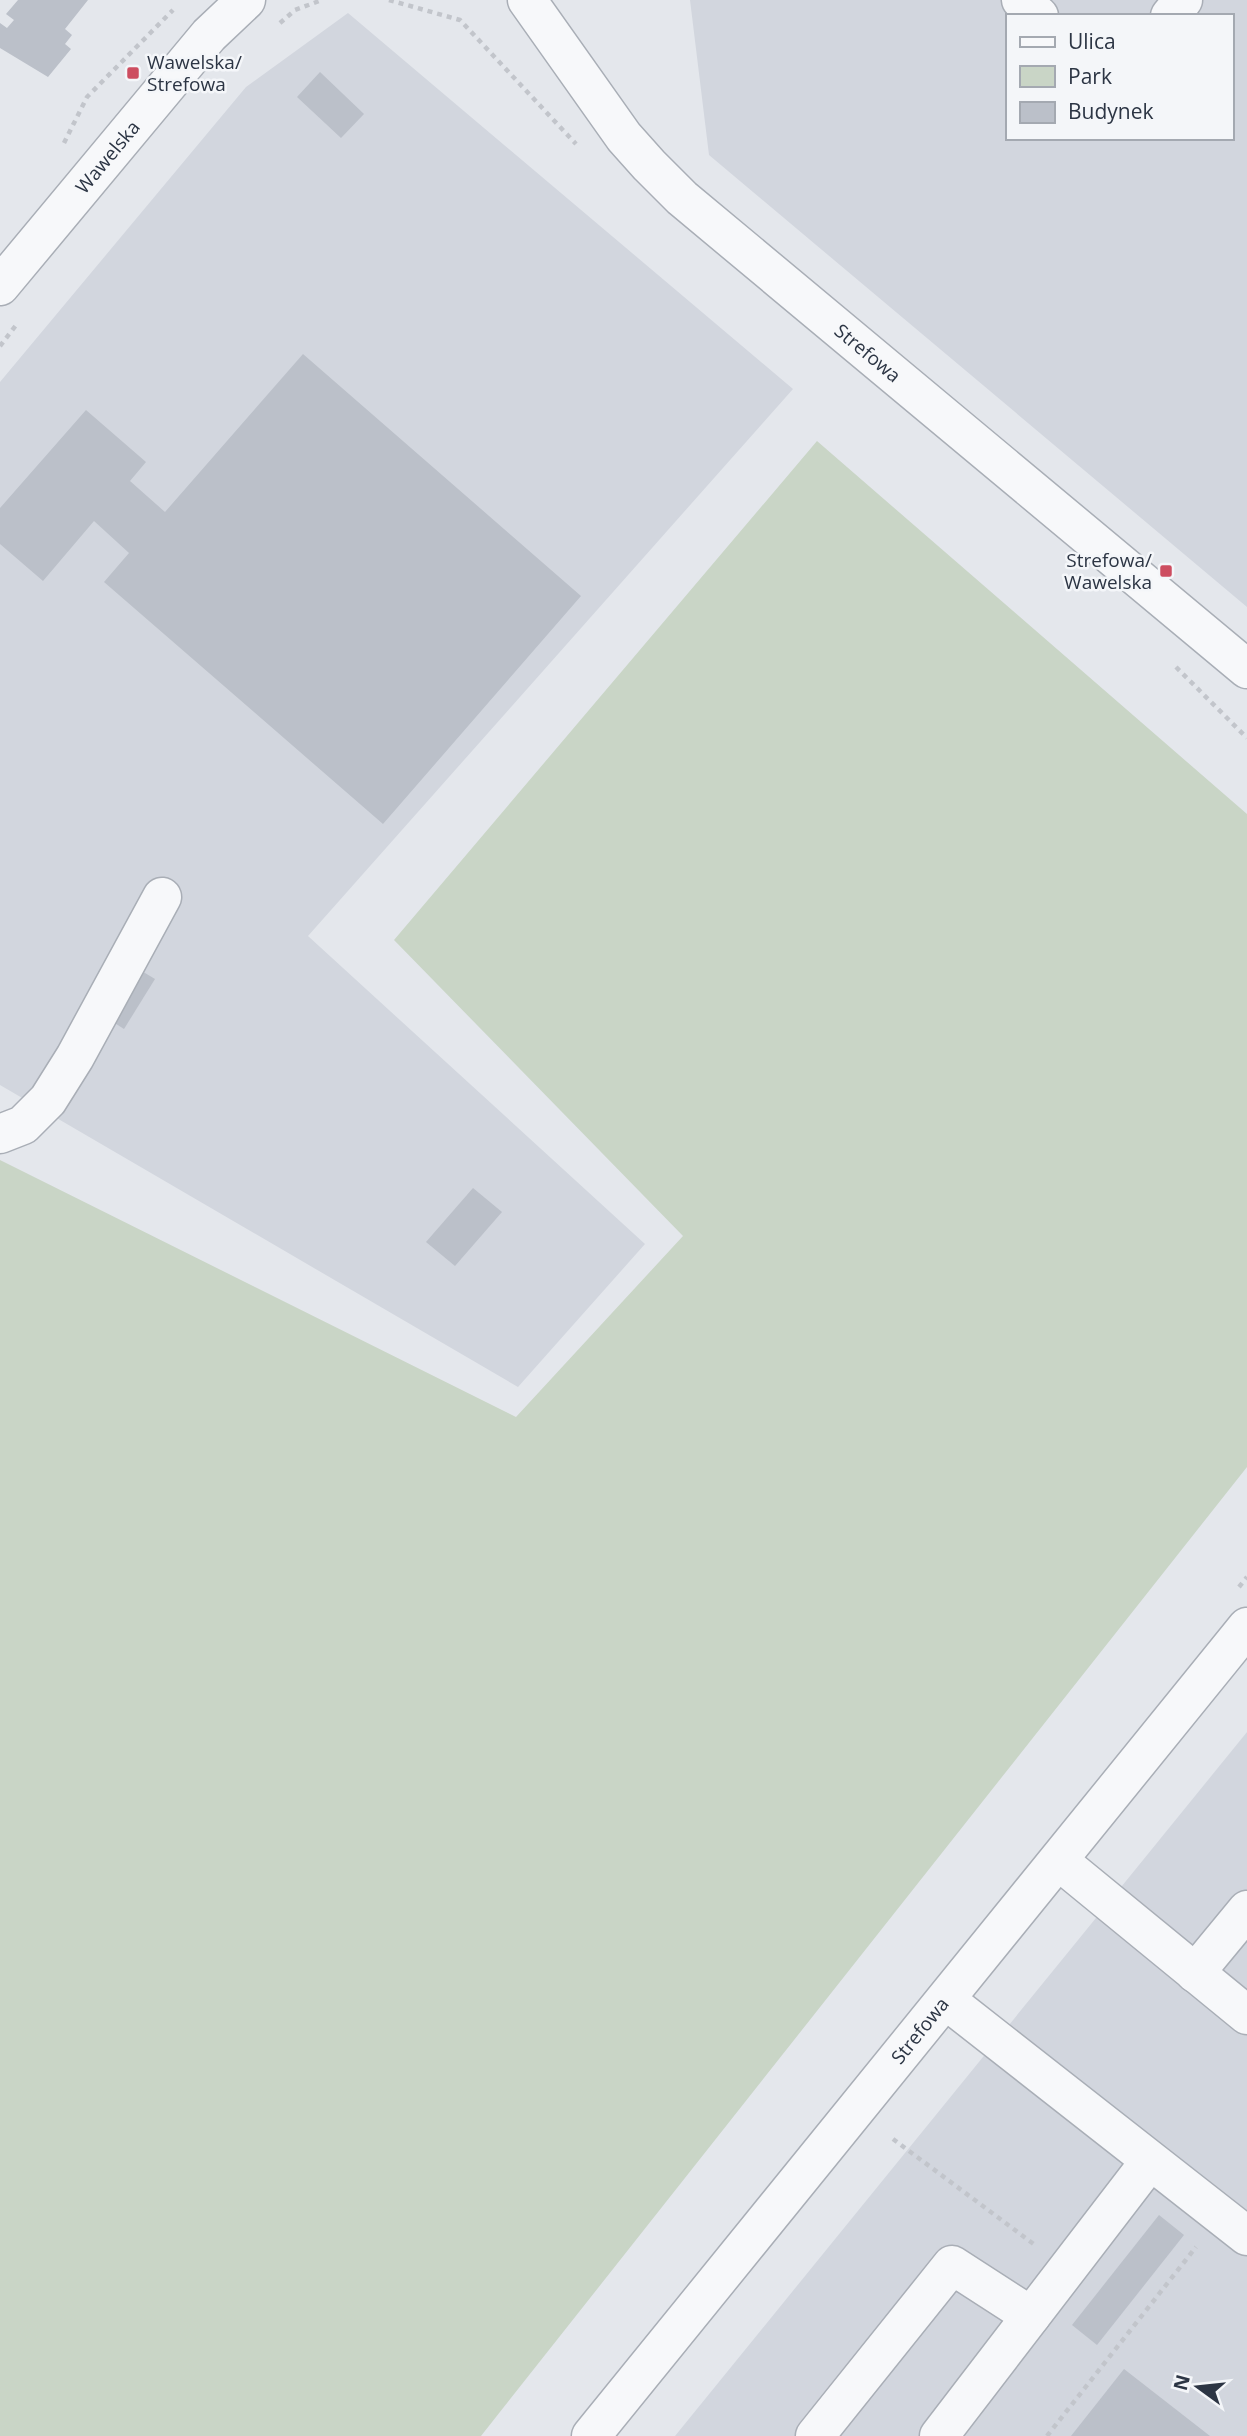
<svg xmlns="http://www.w3.org/2000/svg" width="1247" height="2436" font-family="'Open Sans',sans-serif">
<style>
.built{fill:#d2d6de;fill-rule:evenodd}
.green{fill:#c9d5c6}
.building{fill:#bbc0c9}
.lines{fill:none;stroke-linecap:round;stroke-linejoin:round}
.minor-casing{stroke:#a9aeb6;stroke-width:41}
.path{stroke:#c2c5cb;stroke-width:4.5;stroke-dasharray:5 5;stroke-linecap:butt}
.minor{stroke:#f7f8fa;stroke-width:38}
.poi-dot{fill:#cd4d60;stroke:#f4f6f9;stroke-width:2.5}
.labels{text-anchor:middle;stroke-width:5;stroke-linejoin:round;paint-order:stroke}
.poi-label{font-size:19px;fill:#2c3544;stroke:#f4f6f9;text-anchor:start}
.street-label{font-size:19px;fill:#2c3544;stroke:#f4f6f9}
</style>
<rect width="100%" height="100%" fill="#e4e7ec"/>
<g class="built">
<path d="M690 0H1247V607L709 155ZM1007 16H1231V138H1007Z"/>
<path d="M348 13 793 389 308 936 645 1244 518 1387 0 1085V382L246 87Z"/>
<path d="M1247 1732V2436H675L1087 1929Z"/>
</g>
<path class="green" d="M817 441 1247 814V1467L481 2436H0V1160L516 1417 683 1236 394 940Z"/>
<g class="building">
<path d="M18 0H88L65 29 72 35 65 44 71 49 48 77 0 48V23L7 28 14 20 6 14Z"/>
<path d="M320 72 364 114 341 138 297 97Z"/>
<path d="M303 354 581 596 383 824 104 582 129 553 94 521 43 581 0 544V508L86 410 146 462 130 481 165 512Z"/>
<path d="M140 970 155 979 124 1029 110 1020Z"/>
<path d="M473 1188 502 1212 455 1266 426 1242Z"/>
<path d="M1159 2215 1184 2235 1097 2345 1072 2325Z"/>
<path d="M1124 2369 1210 2436H1071Z"/>
</g>
<g class="lines">
<defs>
<g id="minor">
<path id="s1" d="M527 0 624 137 649 165 682 198 1247 669"/>
<path d="M1021 0 1039 16"/>
<path d="M1170 16 1183 0"/>
<path id="s2" d="M0 286 209 35 246 0"/>
<path d="M0 1134 23 1125 48 1100 75 1057 162 897"/>
<path d="M1059 1861 1247 2015"/>
<path d="M1195 1973 1247 1910"/>
<path d="M946 2000 1247 2236"/>
<path id="s3" d="M591 2436 1247 1627"/>
<path d="M815 2436 952 2265 1031 2316"/>
<path d="M939 2436 1150 2161"/>
</g>
</defs>
<use href="#minor" class="minor-casing"/>
<g class="path">
<path d="M389 0 460 20 576 144"/>
<path d="M280 23 295 10 322 0"/>
<path d="M64 143 87 97 173 10"/>
<path d="M0 346 17 324"/>
<path d="M1176 667 1247 738"/>
<path d="M1239 1587 1247 1577"/>
<path d="M893 2139 1035 2245"/>
<path d="M1047 2436 1196 2247"/>
</g>
<use href="#minor" class="minor"/>
</g>
<g class="poi-dot">
<rect x="126" y="66" width="14" height="14" rx="3.5"/>
<rect x="1159" y="564" width="14" height="14" rx="3.5"/>
</g>
<g class="labels">
<g class="poi-label">
<text x="147" y="69">Wawelska/<tspan x="147" dy="22">Strefowa</tspan></text>
<text x="1152" y="567" text-anchor="end">Strefowa/<tspan x="1152" dy="22">Wawelska</tspan></text>
</g>
<g class="street-label">
<text dy="7" stroke="none"><textPath href="#s2" startOffset="168">Wawelska</textPath></text>
<text dy="7" stroke="none"><textPath href="#s1" startOffset="494">Strefowa</textPath></text>
<text dy="7" stroke="none"><textPath href="#s3" startOffset="522">Strefowa</textPath></text>
</g>
</g>
<rect x="1006" y="14" width="228" height="126" fill="#f4f6f9" stroke="#a4a9b1" stroke-width="2"/>
<rect x="1020" y="37" width="35" height="10" fill="#f7f8fa" stroke="#a4a9b1" stroke-width="2"/>
<text x="1068" y="49" font-size="21" fill="#2c3544">Ulica</text>
<rect x="1020" y="66" width="35" height="21" fill="#c9d5c6" stroke="#a4a9b1" stroke-width="2"/>
<text x="1068" y="84" font-size="21" fill="#2c3544">Park</text>
<rect x="1020" y="102" width="35" height="21" fill="#bbc0c9" stroke="#a4a9b1" stroke-width="2"/>
<text x="1068" y="119" font-size="21" fill="#2c3544">Budynek</text>
<g transform="translate(1198 2387) rotate(285)" stroke="#f4f6f9" stroke-width="5" paint-order="stroke">
<path d="M0-5L12 26L0 18L-12 26Z" fill="#2c3544"/>
<text y="-10" font-size="19" font-weight="bold" text-anchor="middle" fill="#2c3544">N</text>
</g>
</svg>
